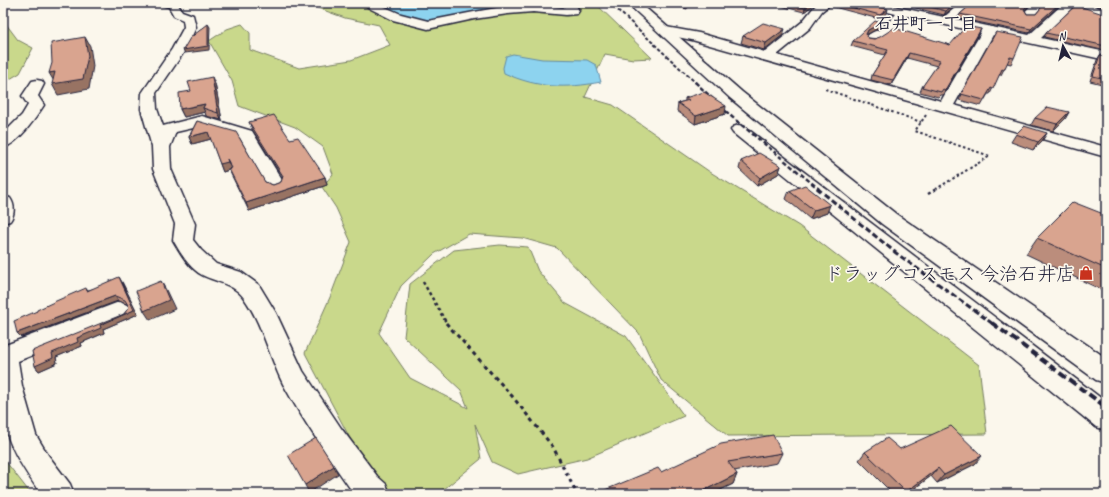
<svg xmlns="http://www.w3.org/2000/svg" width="1109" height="497" font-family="Caveat,'Klee One',sans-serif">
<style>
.green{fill:#c9d88b;stroke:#767d63}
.water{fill:#8dd3ef;stroke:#628ca7}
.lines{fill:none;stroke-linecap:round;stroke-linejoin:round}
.street-casing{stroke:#22223b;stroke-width:3}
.secondary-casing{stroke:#22223b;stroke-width:3}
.path-far2{stroke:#22223b;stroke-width:2;stroke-dasharray:2.5 2.5;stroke-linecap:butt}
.path-far1{stroke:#22223b;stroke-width:2.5;stroke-dasharray:3 3;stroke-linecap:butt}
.path{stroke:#22223b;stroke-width:3;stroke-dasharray:4 4;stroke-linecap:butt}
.street{fill:#fbf7ec;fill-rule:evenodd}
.secondary{fill:#fbf7ec;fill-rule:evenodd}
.rail-far3{stroke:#22223b;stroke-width:2;stroke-dasharray:3.5 2;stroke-linecap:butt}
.rail-far2{stroke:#22223b;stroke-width:2.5;stroke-dasharray:4.5 2.5;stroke-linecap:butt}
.rail-far1{stroke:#22223b;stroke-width:3;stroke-dasharray:6 3;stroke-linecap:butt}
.rail{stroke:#22223b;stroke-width:4;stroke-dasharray:8 4;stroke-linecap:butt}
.wall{fill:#bb8d7b;stroke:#22223b}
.shaded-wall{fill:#987364;stroke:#22223b}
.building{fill:#d9a48f;stroke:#22223b}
.labels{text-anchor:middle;stroke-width:3.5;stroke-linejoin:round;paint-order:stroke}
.far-neighbourhood-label{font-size:17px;font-weight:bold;fill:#22223b;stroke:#fbf7ec}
.poi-label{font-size:19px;fill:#22223b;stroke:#fbf7ec;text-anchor:end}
</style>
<rect width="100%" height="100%" fill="#fbf7ec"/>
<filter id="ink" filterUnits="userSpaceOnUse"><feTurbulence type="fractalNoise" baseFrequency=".025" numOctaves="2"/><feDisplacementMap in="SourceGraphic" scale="8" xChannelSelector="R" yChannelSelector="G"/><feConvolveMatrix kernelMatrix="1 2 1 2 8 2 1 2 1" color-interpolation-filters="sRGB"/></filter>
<g filter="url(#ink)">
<g class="green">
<path d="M277 3H595L652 58 633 59 605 54 585 97 613 105 710 172 799 226 979 365 987 434 728 436 661 380 639 333 557 248 522 238 469 234 434 254 401 286 379 333 410 378 468 408 461 390 404 337 410 284 454 250 500 245 528 247 538 271 565 303 626 336 684 416 587 458 518 474 492 462 475 424 481 459 438 494H397L371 478 305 353 331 295 351 242 336 208 322 187 333 174 323 147 295 127 239 106 232 81 209 41 227 29 242 24 250 33V50L299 68 351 60 390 45 379 25 345 18 315 7Z"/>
<path d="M3 20 18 40 33 48 20 73 3 83Z"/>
<path d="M3 458 31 494H3Z"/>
</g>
<g class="water">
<path d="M376 3H497L500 4 488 11 437 19 421 20 406 16Z"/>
<path d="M513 54 542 59 587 60 596 65 601 82C565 89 537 88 504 73L503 68 506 56Z"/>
</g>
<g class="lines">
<defs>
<g id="street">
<path d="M160 3H177L182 11 193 15 196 27 186 49 156 93 157 109 163 126 202 116 252 131 285 185 283 189 276 191 269 189 240 138 202 126 176 132 170 147 171 169 195 224 193 240 201 250 216 264 241 272 259 285 276 313 303 371 341 428 377 476 386 484 390 494H354C329 458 304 422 283 384 269 356 262 323 244 298 234 284 216 282 202 275 189 268 180 252 173 240L175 224 153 169 152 147 141 109 142 93 172 49 184 27 183 20 174 16 169 7 162 5Z"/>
<path d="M362 3H376L401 14 428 21 474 12 508 6 533 5 565 8 558 3H573L576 5 579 11 577 14 566 15 533 12 508 14 474 19 428 29 393 20 371 9Z"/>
<path d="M819 3H832L822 11 810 28 777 55 941 101 981 33 907 16C896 27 887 38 872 42L867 41 866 38C870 32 873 32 879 30 885 27 892 18 896 14L859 5 857 3H879L944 17 961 3H974L955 19 1029 35 1064 3H1084L1106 10V18L1073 7 1041 38 1106 52V60L993 35 954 105 1106 147V157L692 40 662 34 660 31 662 28 666 27 699 33 765 52 802 22 814 7Z"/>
<path d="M1033 3H1045L1033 17H1025L1023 14Z"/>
<path d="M37 80 42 81 44 84 38 96 44 105C36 118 18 144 3 148V134L22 115 28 105 22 96 32 81Z"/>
<path d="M739 125 745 127 1106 402V430L1096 427 733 133 731 130 733 127Z"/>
<path d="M3 196 10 198C15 205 15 214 10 221L3 223Z"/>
<path d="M119 302 127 305 131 311 127 317 18 361 22 386 36 435 48 455 70 484 74 494H41C25 471 5 443 3 414 1 392 3 369 3 346Z"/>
</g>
<path id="secondary" d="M627 3H640L742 92 896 214 1106 358V383L1096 380 882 224 730 98Z"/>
</defs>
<use href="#street" class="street-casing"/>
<use href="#secondary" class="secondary-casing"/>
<g class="path-far2">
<path d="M825 89 921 122"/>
<path d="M926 115 915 131 990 156 936 189"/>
</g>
<g class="path-far1">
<path d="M928 194 938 188"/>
<path d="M423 282 447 324"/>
</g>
<path class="path" d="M446 323 512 396 553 447 577 494"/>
<use href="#street" class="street"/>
<use href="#secondary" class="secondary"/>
<path class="rail-far3" d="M610 3 696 83"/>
<path class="rail-far2" d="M695 82 732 117 819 189"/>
<path class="rail-far1" d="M817 188 896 253 993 324"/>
<path class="rail" d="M992 323 1106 407"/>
</g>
<g class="wall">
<path d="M668 3H688L687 9Z"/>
<path d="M769 3H816L804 12Z"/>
<path d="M831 3H863L887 13 879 19 830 6Z"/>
<path d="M886 3H959L944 15 900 4 898 6Z"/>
<path d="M973 3H1032L1025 10 1027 14H1036L1045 3 1029 33 958 18 960 14Z"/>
<path d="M1089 3H1106V8Z"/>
<path d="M1106 15V51L1044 37 1046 33Z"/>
<path d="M879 28 867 35 868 38 950 45 981 29 943 95H940L938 97 920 92 922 87 937 66 907 58 891 85 871 80 872 75 885 55 851 46 853 41Z"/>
<path d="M996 32 1014 58 1011 64 1007 63 1001 75H999L990 94H988L981 106 959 100Z"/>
<path d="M783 35 764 50 741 43 743 36Z"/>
<path d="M1100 55 1106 56V85L1090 81 1097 60Z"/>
<path d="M215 84 222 120 206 116 205 112 184 117 180 109 191 91Z"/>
<path d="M685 98 725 114 695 124 677 111 678 103 685 101Z"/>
<path d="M1069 112 1065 119 1053 131 1031 125 1035 118Z"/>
<path d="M197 121 265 182 273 185 281 182 283 178 252 129 249 122 290 139 325 177 327 185 249 211 229 170 223 172 211 139 192 144 189 137Z"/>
<path d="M1047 133 1042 141 1033 150 1011 142 1016 134Z"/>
<path d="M741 161 781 166 778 174 757 186 739 169Z"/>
<path d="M789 191 827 213 810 219 786 199Z"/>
<path d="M1106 215V292L1026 254 1037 238Z"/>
<path d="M122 282 138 314 103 329 104 333 81 343 82 346 56 357 57 363 39 371 35 366 124 314 129 307 127 304 118 301 21 337 17 333 37 311 88 290Z"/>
<path d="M900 449 975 464 937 483 931 476 907 494H893L859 460 865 452Z"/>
<path d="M782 453 777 463 734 471 737 474 733 484 712 494H605V490L661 472Z"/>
</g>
<g class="shaded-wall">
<path d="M812 3H816L804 12 805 8Z"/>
<path d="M955 3H959L944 15 946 11Z"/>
<path d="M1030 3H1032L1022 13 1024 9Z"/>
<path d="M1060 3H1062L1029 33 1031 29Z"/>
<path d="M888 9 887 13 879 19 880 15Z"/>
<path d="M881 23 879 28 866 35 865 38 868 30Z"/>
<path d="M208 24 210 27 209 50 185 53 183 50Z"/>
<path d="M785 29 783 35 764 50 766 43Z"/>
<path d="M981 29 979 34 943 95 945 90Z"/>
<path d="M85 37 90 46 93 66 89 89 58 95 52 84Z"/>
<path d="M909 53 907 58 891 85 893 80Z"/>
<path d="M55 72V83L49 73Z"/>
<path d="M212 77 215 84 222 120 218 113Z"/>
<path d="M205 104 203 108 205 112 184 117 180 109Z"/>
<path d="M726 106 725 114 695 124 696 116Z"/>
<path d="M1069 112 1065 119 1053 131 1057 124Z"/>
<path d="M208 132 211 139 192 144 189 137Z"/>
<path d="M1047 133 1042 141 1033 150 1038 142Z"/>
<path d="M227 159 231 169 223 172 220 164Z"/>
<path d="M781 166 778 174 757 186 760 178Z"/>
<path d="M325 177 327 185 249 211 246 203Z"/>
<path d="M830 205 827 213 810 219 814 210Z"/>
<path d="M119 277 122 282 138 314 103 329 104 333 81 343 82 346 56 357 57 363 39 371 35 366 52 353 100 325 134 310Z"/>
<path d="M161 281 166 290 175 309 150 320 144 311Z"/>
<path d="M115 296 118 301 21 337 17 333Z"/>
<path d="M982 456 975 464 937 483 944 475Z"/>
<path d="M334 466 338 474 309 493 305 485Z"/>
<path d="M938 468 931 476 907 494H904L906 492Z"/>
<path d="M737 474 733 484 712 494H700L701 492Z"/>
</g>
<g class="building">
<path d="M680 3H688L687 5Z"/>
<path d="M786 3H812L805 8Z"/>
<path d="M835 3H863L888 9 880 15Z"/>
<path d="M914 3H955L946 11Z"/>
<path d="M973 3H1030L1024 9 1027 14H1036L1045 3H1060L1031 29 960 14Z"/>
<path d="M1076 5 1106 15V46L1046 33Z"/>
<path d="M875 21 881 23 868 30 866 34 868 38 874 39 880 37 894 28 950 45 966 26 981 29 945 90 943 89 941 92 922 87 940 61 909 53 893 80 872 75 888 50 853 41Z"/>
<path d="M763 23 785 29 766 43 743 36Z"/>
<path d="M208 24V46L183 50 190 38Z"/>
<path d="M996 32 1023 37 1014 58 1010 57 1004 70 1002 69 993 89 991 88 984 100 961 94Z"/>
<path d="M85 37 88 56 83 79 52 84 55 72 49 73 52 63 51 43Z"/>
<path d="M1100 55 1106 56V79L1093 76Z"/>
<path d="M212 77 218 113 203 108 205 104 180 109 179 93 191 91 188 82Z"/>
<path d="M704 92 726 106 696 116 678 103 689 100 685 98Z"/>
<path d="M1047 107 1069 112 1057 124 1035 118Z"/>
<path d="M274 115 290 139 298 137 325 177 246 203 229 169 232 168 227 159 228 162 220 164 208 132 189 137 197 121 236 132 265 182 273 185 281 182 283 176 249 122Z"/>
<path d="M1024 126 1047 133 1038 142 1016 134Z"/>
<path d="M759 153 781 166 760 178 741 161Z"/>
<path d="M805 185 830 205 814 210 789 191Z"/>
<path d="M1073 202 1106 215V269L1037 238Z"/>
<path d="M119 277 134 310 100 325 101 328 77 338 78 342 52 353 53 358 35 366 32 351 124 314 129 307 125 300 115 296 17 333 14 321 37 311V310L56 301 86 288 87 291Z"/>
<path d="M161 281 169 300 144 311 136 291Z"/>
<path d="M951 426 982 456 944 475 938 468 906 492 865 452 887 438 900 449Z"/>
<path d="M773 435 782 453 728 462 737 474 701 492 703 494H607L605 490 658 468 661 472 721 444Z"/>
<path d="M316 438 334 466 305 485 288 455Z"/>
</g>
</g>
<defs>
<symbol id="shop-bare" viewBox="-9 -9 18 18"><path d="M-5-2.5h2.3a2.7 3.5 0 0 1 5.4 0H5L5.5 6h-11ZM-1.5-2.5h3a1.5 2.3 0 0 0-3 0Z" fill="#c8321e" stroke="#fbf7ec" stroke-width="2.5" paint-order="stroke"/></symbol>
</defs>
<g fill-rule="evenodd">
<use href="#shop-bare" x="1076" y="263" width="20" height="20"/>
</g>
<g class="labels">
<g class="far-neighbourhood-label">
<text x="926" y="29">石井町一丁目</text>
</g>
<g class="poi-label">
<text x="1075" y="280">ドラッグコスモス 今治石井店</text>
</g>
</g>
<rect width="1109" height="497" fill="none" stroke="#fbf7ec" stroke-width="16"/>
<rect x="8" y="8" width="1093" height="481" fill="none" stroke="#22223b" stroke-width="1.5" filter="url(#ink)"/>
<g transform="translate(1063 46) rotate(352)" stroke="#fbf7ec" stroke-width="3" paint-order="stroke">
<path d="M0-3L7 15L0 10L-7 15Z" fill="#22223b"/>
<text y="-6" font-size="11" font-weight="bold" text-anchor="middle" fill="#22223b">N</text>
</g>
</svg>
